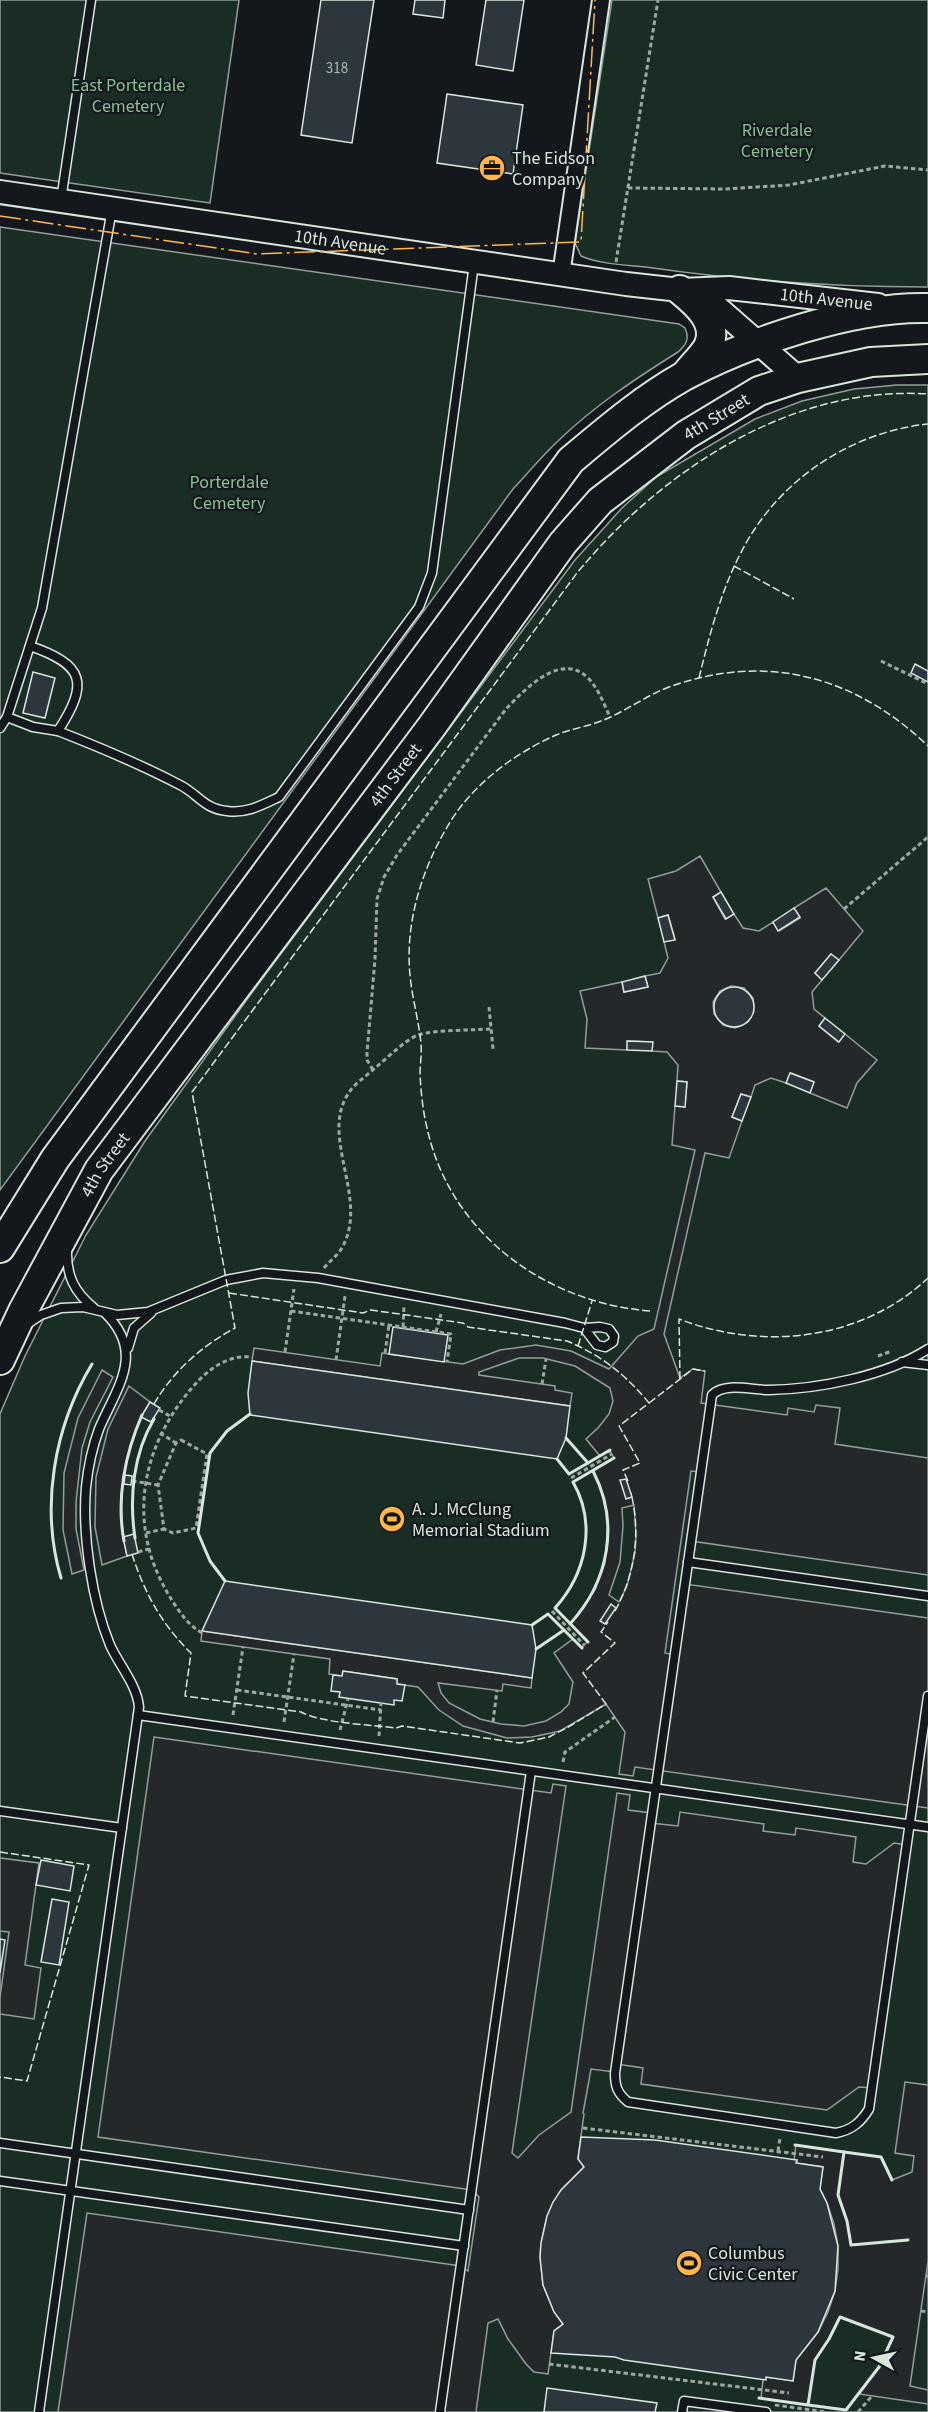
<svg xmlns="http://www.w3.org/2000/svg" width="928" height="2412" font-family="'Source Sans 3',sans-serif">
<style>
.green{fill:#1a2d24;stroke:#939e99;stroke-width:1.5}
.parking{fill:#24282b;stroke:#939e99;stroke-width:1.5;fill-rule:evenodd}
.building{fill:#2c363c;stroke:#d8e6dc;stroke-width:1.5}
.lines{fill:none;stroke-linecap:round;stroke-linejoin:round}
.lane-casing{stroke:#d8e6dc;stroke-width:11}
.street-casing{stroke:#d8e6dc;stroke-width:20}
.secondary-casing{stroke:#d8e6dc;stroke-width:26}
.highway-casing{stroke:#d8e6dc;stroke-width:32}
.path{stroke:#9da8a2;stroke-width:3;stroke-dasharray:4.5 3;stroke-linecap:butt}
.lane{stroke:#14181c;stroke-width:8}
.street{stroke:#14181c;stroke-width:16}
.secondary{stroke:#14181c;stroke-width:22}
.highway{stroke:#14181c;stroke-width:28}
.fence{stroke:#d8e6dc;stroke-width:1.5;stroke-dasharray:8 3;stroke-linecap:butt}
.wall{stroke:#d8e6dc;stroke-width:3}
.power{stroke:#ffb74d;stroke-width:1.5;stroke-dasharray:21 4.5 3 4.5;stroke-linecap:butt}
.labels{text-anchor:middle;stroke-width:4.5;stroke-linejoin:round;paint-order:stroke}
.number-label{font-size:15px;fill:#adbab4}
.park-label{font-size:18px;fill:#8ac095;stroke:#14181c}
.poi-label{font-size:18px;fill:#d8e6dc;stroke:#14181c;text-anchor:start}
.street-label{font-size:18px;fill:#d8e6dc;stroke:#14181c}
</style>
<rect width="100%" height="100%" fill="#14181c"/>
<g class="green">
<path d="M0 0H239L210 203 0 173Z"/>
<path d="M612 0H928V287C836 287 744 281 653 268 630 265 602 265 581 256L575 243Z"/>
<path d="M0 227 679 324 685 328C690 339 686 345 678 352 635 379 594 406 558 441 542 456 528 473 513 489L0 1190Z"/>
<path d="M897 385H928V2412H0V1414L25 1356 86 1235 145 1141 251 994 575 560 622 508 656 477 755 419 802 401 854 389Z"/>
</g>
<g class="parking">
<path d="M700 856 721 892 713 897 725 919 734 914 743 928 759 931 773 922 779 931 800 918 794 908 826 888 863 931 839 960 831 954 815 973 822 980 812 992 814 1009 825 1018 819 1026 838 1042 845 1034 877 1060 857 1083 847 1108 810 1093 814 1082 791 1073 786 1083 771 1078 755 1085 751 1097 741 1094 732 1117 742 1121 729 1158 705 1153 664 1334 680 1378 693 1369 705 1371 701 1403 787 1415 788 1408 814 1412 816 1405 840 1408 835 1444 928 1458V1575L691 1541 700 1472 691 1471 665 1653 674 1655 685 1584 928 1618V1808L635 1767 633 1776 619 1774 625 1732 606 1704 560 1731 532 1737 507 1738 463 1726 439 1710 418 1687 397 1684V1679L343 1671 342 1676 329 1674 330 1659 201 1641 202 1631 532 1678 531 1688 503 1684 502 1691 438 1683 441 1693 449 1703 480 1719 501 1724 524 1726 546 1721 561 1712 569 1704 573 1682 554 1653 573 1639 582 1648 587 1642 570 1624 595 1590 605 1563 608 1520 602 1492 593 1471 614 1458 610 1451 600 1456 586 1439 598 1428 609 1414 613 1401 610 1388 575 1366 543 1358H519L479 1372V1375L555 1386V1390L572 1393 570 1406 252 1361 254 1348 380 1366 382 1353 463 1364 500 1350 536 1345 571 1351 609 1369 638 1336 654 1329 695 1150 672 1145 675 1106 685 1107 687 1082 677 1081 678 1065 667 1052 652 1051V1042L628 1041 627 1050 585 1048 587 1019 580 991 622 982 624 992 648 987 645 976 660 973 668 958 664 942 675 939 668 915 658 918 648 879 676 871ZM731 986 744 988 753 998 754 1011 748 1022 735 1028 723 1025 714 1014 713 1002 720 991ZM634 1505 636 1535 635 1553 627 1586 619 1602 609 1595 620 1562 623 1526 622 1508Z"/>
<path d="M102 1370 113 1377 90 1422 82 1448 76 1502V1529L84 1570 72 1574 63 1530 64 1473 78 1418Z"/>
<path d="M129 1386 150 1402 141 1417 127 1457 121 1497 123 1537 127 1556 102 1565 95 1527 96 1477 108 1429Z"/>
<path d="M154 1737 551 1793 553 1784 566 1786 512 2153 518 2158 539 2135 571 2112 617 1793 630 1795 628 1810 652 1813 651 1823 678 1826 680 1812 764 1824 763 1831 795 1835 796 1828 856 1837 853 1862 866 1864 894 1843 907 1845 872 2088 859 2087 827 2110 641 2084 643 2068 617 2064 615 2072 591 2069 583 2113 584 2114 578 2158 584 2167 561 2190 547 2216 541 2243 540 2257 543 2285 554 2312 563 2324 554 2331 548 2374 534 2372 526 2364 508 2339 498 2319 488 2323 476 2412H58L87 2213 461 2266 468 2271 479 2197 472 2190 98 2137Z"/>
<path d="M0 1858 39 1863 25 1965 41 1968 34 2019 0 2014V1997L9 1932 0 1931Z"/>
<path d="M905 2082 928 2085V2261L910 2386 928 2390V2404L859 2394 879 2367 893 2337 840 2317 829 2339 815 2360 808 2405 761 2398 763 2380 766 2377 793 2381 796 2360 818 2332 828 2312 835 2291 838 2269V2246L834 2224 827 2203 820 2189 823 2167 796 2163 797 2160H794L796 2145 881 2157 892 2180 912 2172 914 2156 895 2153Z"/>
</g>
<g class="building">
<path d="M321 0H374L352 143 301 135Z"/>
<path d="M415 0H445L443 18 413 14Z"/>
<path d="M486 0H524L513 71 476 65Z"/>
<path d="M447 94 523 105 513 174 437 163Z"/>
<path d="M915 664 928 671V682L911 673Z"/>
<path d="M33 672 55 678 45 718 23 713Z"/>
<path d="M721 892 734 914 726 919 713 897Z"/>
<path d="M794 908 800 917 778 931 773 922Z"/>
<path d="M668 915 675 940 664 942 658 918Z"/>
<path d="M831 954 839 960 822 980 815 973Z"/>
<path d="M645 976 648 987 624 992 622 982Z"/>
<circle cx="734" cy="1007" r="20"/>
<path d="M825 1018 845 1034 839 1042 819 1026Z"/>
<path d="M627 1041 653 1042 652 1051 627 1050Z"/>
<path d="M790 1073 814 1082 810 1093 786 1083Z"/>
<path d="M677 1081 687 1082 685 1107 675 1106Z"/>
<path d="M741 1094 751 1097 742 1121 732 1117Z"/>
<path d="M393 1327 448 1335 444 1362 389 1354Z"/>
<path d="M252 1361 570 1406 566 1438 557 1459 250 1415 248 1393Z"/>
<path d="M150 1402 160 1408 151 1422 141 1417Z"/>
<path d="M125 1475 132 1476 131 1485 124 1484Z"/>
<path d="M626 1479 632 1497 626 1499 620 1480Z"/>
<path d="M134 1534 138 1553 127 1556 123 1537Z"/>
<path d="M225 1581 532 1625 536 1649 532 1678 202 1631Z"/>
<path d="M611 1604 616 1608 605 1624 600 1621Z"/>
<path d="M343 1671 397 1679V1684L405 1685 402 1701 394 1700V1705L339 1697 340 1692 331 1691 333 1675 342 1676Z"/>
<path d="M41 1860 74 1866 70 1891 36 1885Z"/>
<path d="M52 1899 69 1902 59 1965 41 1962Z"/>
<path d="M0 1939 5 1940 0 1973Z"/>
<path d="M581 2137 655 2140 797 2160 796 2163 823 2167 820 2189 827 2203 838 2246 835 2291 818 2332 796 2360 793 2381 766 2377V2380L624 2360 615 2357 551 2353 554 2331 563 2324 554 2312 543 2285 540 2257 541 2243 547 2216 553 2202 561 2190 584 2167 578 2159Z"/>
<path d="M547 2388 657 2403 655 2412H544Z"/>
</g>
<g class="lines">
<defs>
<g id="lane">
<path d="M61 200 91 0"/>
<path d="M7 717 33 727 58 731C89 683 85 665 30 646"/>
<path d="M0 728 7 717 42 608 112 209"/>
<path d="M58 731C99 747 140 764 180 785 198 794 204 809 227 811 246 814 262 805 279 797L419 607 432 573 474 264"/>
<path d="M67 1249C66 1275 74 1292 94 1308"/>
<path d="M26 1325 41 1315 61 1308 83 1307 117 1315 148 1312 226 1280 263 1273 318 1278 565 1323 584 1328 597 1345 605 1347 613 1342 614 1336 609 1329 600 1327 584 1328"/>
<path d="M128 1348 134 1328 151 1313"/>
<path d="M928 1349C886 1376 819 1389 769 1390 752 1390 724 1382 712 1395L615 2073C615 2086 617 2093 628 2102L836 2133C852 2130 861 2122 869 2109L928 1696"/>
<path d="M902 1362 928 1365"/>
<path d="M688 1562 928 1596"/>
<path d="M138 1715 928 1827"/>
<path d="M0 1811 122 1828"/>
<path d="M0 2143 469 2210"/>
<path d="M0 2181 464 2246"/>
<path d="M39 2412 139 1707C137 1685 119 1665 110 1645 92 1601 82 1535 86 1487 88 1468 92 1448 99 1429 117 1387 146 1353 105 1313"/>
<path d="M440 2412 531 1771"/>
<path d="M682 2412 684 2401 766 2412"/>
</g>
<path id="street" d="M561 275 601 0"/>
<g id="secondary">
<path id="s1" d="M0 192 626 284 680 290 729 288 878 305"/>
<path d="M690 294 709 300 798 378"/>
</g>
<g id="highway">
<path d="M680 290C696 303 720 323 708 347 703 356 693 365 687 373"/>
<path d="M0 1248 55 1159 571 460C607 430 643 399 684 376 750 341 854 306 928 308"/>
<path id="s2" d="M0 1360 23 1311 99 1170 432 726 563 543 600 501 686 435 759 391 798 378 871 362 928 359"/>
</g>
</defs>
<use href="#lane" class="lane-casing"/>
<use href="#street" class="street-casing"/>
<use href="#secondary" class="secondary-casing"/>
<use href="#highway" class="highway-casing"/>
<g class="path">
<path d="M628 188 725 189 789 185 885 166 928 170"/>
<path d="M616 262 658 0"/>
<path d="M881 661 928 684"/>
<path d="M844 909 928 837"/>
<path d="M489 1007 493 1049"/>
<path d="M373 1070 367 1060V1053L375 959 377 899 384 877 397 855 506 709C525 689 562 650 589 679 599 690 604 704 610 717"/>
<path d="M324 1268C329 1262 335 1257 340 1251 372 1202 319 1139 348 1094 354 1084 365 1077 374 1069 385 1060 405 1040 418 1035 432 1030 474 1030 491 1029"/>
<path d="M291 1311 451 1334 447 1362"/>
<path d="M403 1327 404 1307"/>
<path d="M436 1332 441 1314"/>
<path d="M285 1352 294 1289"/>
<path d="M385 1353 389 1325"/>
<path d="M878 1356 892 1351"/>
<path d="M336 1360 345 1296"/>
<path d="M542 1384 546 1359"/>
<path d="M159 1410 170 1416"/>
<path d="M160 1433 176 1443"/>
<path d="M181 1440 207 1454 196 1528 173 1533 164 1529 158 1485 176 1443Z"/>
<path d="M571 1478 612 1454"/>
<path d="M132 1481 158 1485"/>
<path d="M146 1533 164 1529"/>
<path d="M138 1552 149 1549"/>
<path d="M552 1611 584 1645"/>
<path d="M202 1633C186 1624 176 1607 167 1592 127 1523 141 1448 191 1389 207 1370 227 1354 253 1357"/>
<path d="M237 1690 381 1710"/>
<path d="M233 1715 243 1647"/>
<path d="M284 1722 294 1654"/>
<path d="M493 1722 497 1690"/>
<path d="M340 1730 348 1699"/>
<path d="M379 1736 381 1703"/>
<path d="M563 1762 565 1752 615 1717"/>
<path d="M583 2128 823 2157"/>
<path d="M778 2151 780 2138"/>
<path d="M926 2276H928"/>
<path d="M921 2311 928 2312"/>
<path d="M549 2364 789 2393"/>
<path d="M775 2405 826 2412"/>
<path d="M858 2412 872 2396"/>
</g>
<use href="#lane" class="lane"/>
<use href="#street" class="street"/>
<use href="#secondary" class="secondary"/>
<use href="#highway" class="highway"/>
<g class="fence">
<path d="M734 566 794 599"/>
<path d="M699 678C710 633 722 586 745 545 782 478 852 432 928 424"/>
<path d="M229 1293 363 1313 371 1310 463 1323 468 1327 567 1341C601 1355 626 1375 649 1403L619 1426 640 1463 623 1470 628 1481"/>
<path d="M650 1311C547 1303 452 1235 428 1132 423 1113 421 1093 420 1074 420 1064 422 1054 421 1044 419 1021 412 998 410 975 405 924 421 872 446 829 469 787 513 754 556 735 570 729 586 727 601 721 625 712 645 696 669 687 766 652 855 676 928 746"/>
<path d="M578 1346 592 1301"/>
<path d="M680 1379 679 1319C762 1351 861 1341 928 1278"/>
<path d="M649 1403 693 1369 705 1371"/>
<path d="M154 1404C173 1371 202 1346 235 1328L192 1092 577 573C661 471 790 385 928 394"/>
<path d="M132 1554C144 1592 162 1625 191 1653L185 1696 301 1712C321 1723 372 1725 396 1728L402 1726 520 1743 549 1737 570 1726 606 1704 583 1673 615 1643 601 1632 608 1622"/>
<path d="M615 1611C635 1575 641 1533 631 1493"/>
<path d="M0 1852 89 1865 27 2081 0 2077"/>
</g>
<g class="wall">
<path d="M566 1438 588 1463"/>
<path d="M557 1459 569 1474 610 1450"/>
<path d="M135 1538C129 1498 133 1454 154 1419"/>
<path d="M124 1541C116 1499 125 1454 142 1415"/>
<path d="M61 1578C40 1507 54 1427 92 1364"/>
<path d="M225 1581 210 1561 198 1533 210 1453 227 1431 250 1414"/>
<path d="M570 1624C609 1581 620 1523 593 1471"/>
<path d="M532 1625 548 1614 582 1648"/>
<path d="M588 1642 555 1608C586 1574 597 1524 573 1482L614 1458"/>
<path d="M536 1649 564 1630"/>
<path d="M795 2145 844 2152 838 2195 847 2221 851 2245 908 2240"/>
<path d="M844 2152 881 2157 892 2180"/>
<path d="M759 2398 808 2405 815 2360 829 2339 840 2317 893 2337 879 2367 846 2410 808 2405"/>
</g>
<path class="power" d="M0 216 257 254 581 242 595 0"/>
</g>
<defs>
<symbol id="office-disc" viewBox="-11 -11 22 22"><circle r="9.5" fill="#ffb74d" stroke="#14181c"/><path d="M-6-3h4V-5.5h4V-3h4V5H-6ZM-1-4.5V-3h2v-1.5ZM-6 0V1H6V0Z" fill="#111"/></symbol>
<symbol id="stadium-disc" viewBox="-11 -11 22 22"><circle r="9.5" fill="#ffb74d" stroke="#14181c"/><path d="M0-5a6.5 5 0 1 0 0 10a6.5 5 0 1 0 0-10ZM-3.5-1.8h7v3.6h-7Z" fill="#111"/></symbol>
</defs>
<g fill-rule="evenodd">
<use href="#office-disc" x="477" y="153" width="30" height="30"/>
<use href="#stadium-disc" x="377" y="1504" width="30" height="30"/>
<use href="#stadium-disc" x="674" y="2248" width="30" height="30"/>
</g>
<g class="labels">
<g class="number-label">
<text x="337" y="73">318</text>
</g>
<g class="park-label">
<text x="128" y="91">East Porterdale<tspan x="128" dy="21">Cemetery</tspan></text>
<text x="777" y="136">Riverdale<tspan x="777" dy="21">Cemetery</tspan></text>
<text x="229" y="488">Porterdale<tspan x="229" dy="21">Cemetery</tspan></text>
</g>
<g class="poi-label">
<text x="512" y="164">The Eidson<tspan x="512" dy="21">Company</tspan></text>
<text x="412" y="1515">A. J. McClung<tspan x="412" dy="21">Memorial Stadium</tspan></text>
<text x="708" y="2259">Columbus<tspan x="708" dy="21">Civic Center</tspan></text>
</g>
<g class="street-label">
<text dy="6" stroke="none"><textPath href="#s1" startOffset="344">10th Avenue</textPath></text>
<text dy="6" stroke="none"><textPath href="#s1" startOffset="834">10th Avenue</textPath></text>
<text dy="6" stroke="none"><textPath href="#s2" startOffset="1194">4th Street</textPath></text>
<text dy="6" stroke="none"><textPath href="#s2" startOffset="708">4th Street</textPath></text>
<text dy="6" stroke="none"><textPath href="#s2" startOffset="222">4th Street</textPath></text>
</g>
</g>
<g transform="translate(874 2358) rotate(278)" stroke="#14181c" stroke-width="4.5" paint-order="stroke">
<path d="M0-4.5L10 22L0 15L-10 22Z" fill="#d8e6dc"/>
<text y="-9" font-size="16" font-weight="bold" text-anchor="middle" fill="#d8e6dc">N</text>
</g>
</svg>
